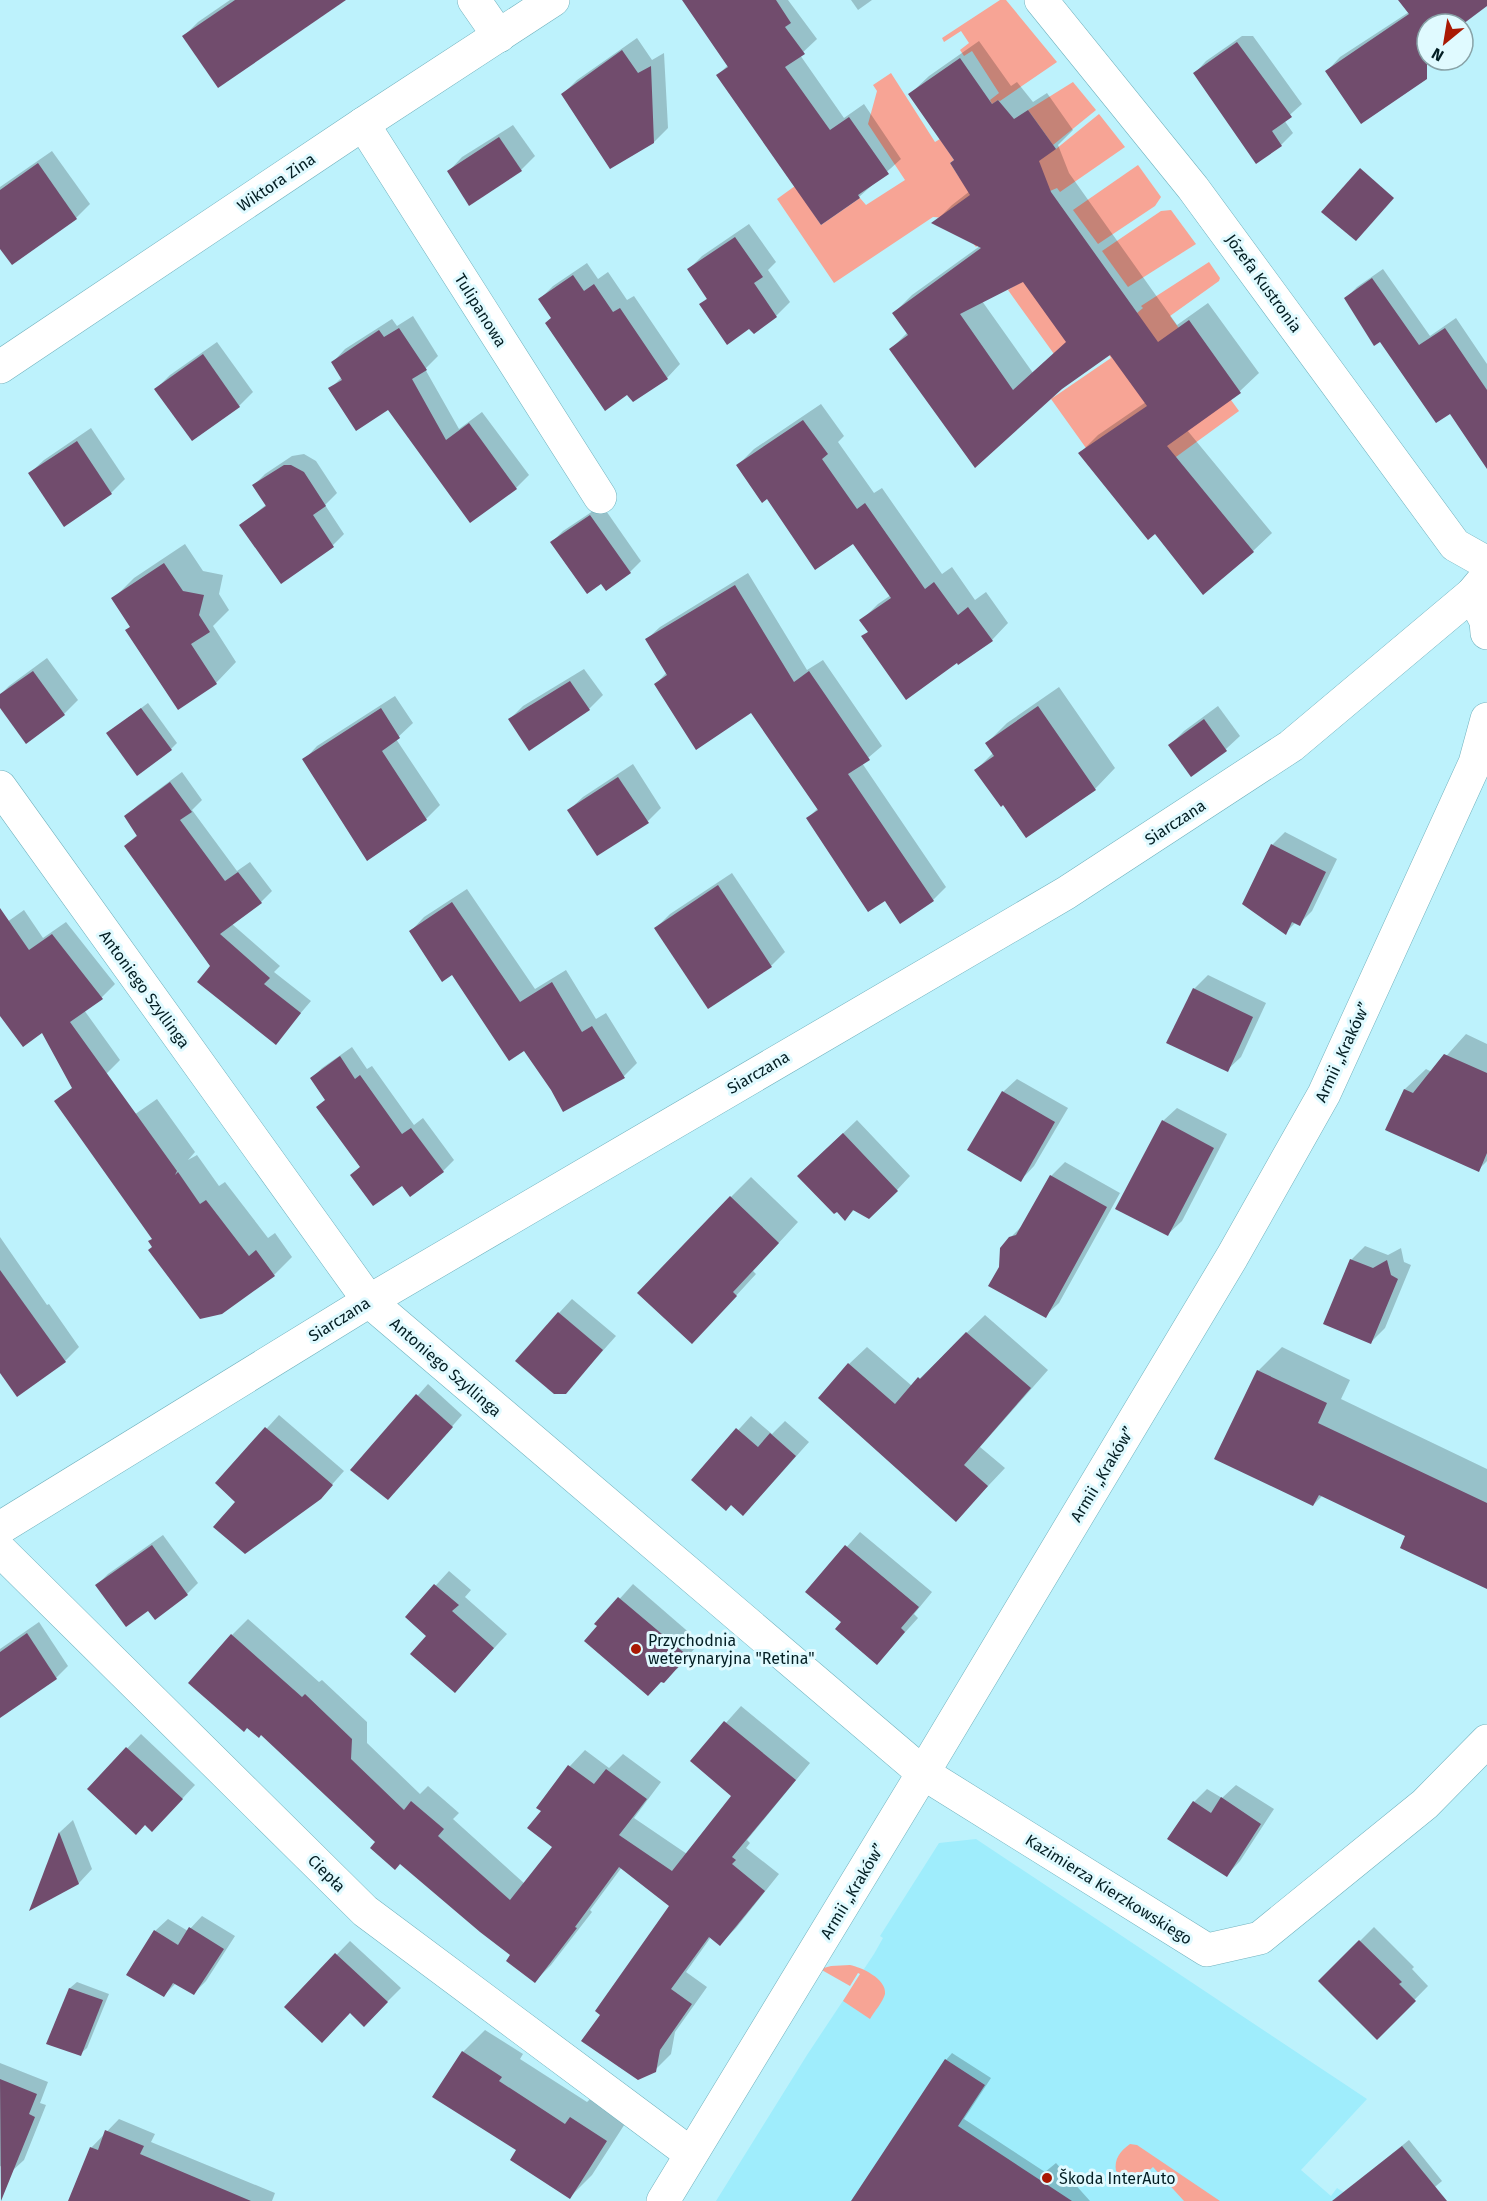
<svg xmlns="http://www.w3.org/2000/svg" width="1487" height="2201" font-family="'Fira Sans',sans-serif">
<style>
.built{fill:#9fedfc}
.green{fill:#f7a495}
.shadow{fill:#0003;fill-rule:evenodd}
.building{fill:#714c6d;fill-rule:evenodd}
.lines{fill:none;stroke-linecap:round;stroke-linejoin:round}
.street-casing{stroke:#71b2be;stroke-width:34}
.street{stroke:#fff;stroke-width:33}
.poi-dot{fill:#a91904;stroke:#e0faff;stroke-width:2}
.labels{text-anchor:middle;stroke-width:6;stroke-linejoin:round;paint-order:stroke}
.street-label{font-size:16px;fill:#031e23;stroke:#e0faff}
.poi-label{font-size:16px;fill:#031e23;stroke:#e0faff;text-anchor:start}
</style>
<rect width="100%" height="100%" fill="#bdf2fc"/>
<path class="built" d="M976 1839 1367 2099 1301 2170 1331 2196 1337 2188 1357 2201H716L807 2055 874 1954 883 1938 880 1936 939 1843Z"/>
<g class="green">
<path d="M1000 0H1006L1057 62 1000 101 998 100 992 104 990 100 999 93 972 51 964 56 960 50 969 43 961 31 944 42 942 38Z"/>
<path d="M891 73 935 142 940 139 954 160 950 163 959 177 1056 149 1099 114 1125 147 1060 192 1057 188 1050 191 976 247C965 232 953 217 933 217L834 283 777 199 795 186 821 225 860 198 866 205 905 180 868 124 877 91 873 85Z"/>
<path d="M1073 82 1096 110 1053 145 1028 110Z"/>
<path d="M1138 165 1161 197 1155 206 1098 244 1073 210Z"/>
<path d="M1171 210 1196 244 1128 287 1102 251 1161 211Z"/>
<path d="M1009 262 1073 341 1054 354 1008 290 1019 283Z"/>
<path d="M1209 262 1220 278 1219 281 1170 316 1239 411 1121 497 1051 399 1111 358 1109 355 1137 313 1143 308 1141 306Z"/>
<path d="M850 1965C861 1967 887 1979 885 1994 883 2002 874 2012 870 2019L843 2001 860 1974 858 1973 850 1986 820 1969 831 1966Z"/>
<path d="M1130 2144 1137 2145 1220 2201H1184L1153 2167 1135 2183 1116 2171C1114 2159 1120 2151 1130 2144Z"/>
</g>
<g class="shadow">
<path d="M230 0H344L184 36 198 22Z"/>
<path d="M684 0H788L817 39 800 55 844 118 864 104 901 159 859 197 821 223 718 75 729 64Z"/>
<path d="M851 0H872L858 10Z"/>
<path d="M1400 0H1487V4L1461 24H1427V50L1327 71 1340 57 1409 12Z"/>
<path d="M1242 36H1253L1302 104 1284 120 1293 133 1281 145 1256 161 1195 73 1206 61Z"/>
<path d="M637 38 652 60 664 53 668 128 654 142 563 94 577 80Z"/>
<path d="M979 41 1011 86 1017 82 1033 102 1047 93 1073 130 1058 145 1069 173 1177 325 1208 303 1259 373 1240 391 1187 430 1272 533 1253 551 1204 593 1155 532 1080 453 1098 435 1146 402 1110 352 1061 388 975 466 891 349 908 332 894 313 912 295 980 246 934 223 952 205 970 191 956 159 910 94 929 76ZM1024 280 1068 342 1033 373 982 301Z"/>
<path d="M513 125 535 156 521 170 449 171 462 157Z"/>
<path d="M52 151 90 204 76 218 0 246V187Z"/>
<path d="M749 224 776 262 768 270 790 302 776 316 754 332 750 327 701 305 708 297 689 269 702 256Z"/>
<path d="M587 263 598 279 608 272 627 300 634 296 680 364 667 378 633 400 552 318 540 299 553 286Z"/>
<path d="M1383 269 1430 336 1456 318 1487 364V466L1450 412 1380 340 1346 298 1357 287Z"/>
<path d="M413 316 438 356 425 369 459 429 482 412 529 475 516 488 470 521 388 408 330 389 342 377 333 362 345 349 392 319 397 326Z"/>
<path d="M217 342 253 392 239 406 156 389 170 375Z"/>
<path d="M821 404 844 436 838 442 874 493 882 488 942 574 952 567 975 600 986 592 1008 623 992 640 863 637 869 631 861 621 878 604 891 595 853 542 767 497 738 465 754 449Z"/>
<path d="M91 428 125 479 111 493 64 525 30 473 44 460Z"/>
<path d="M304 454 316 461 337 493 325 505 344 534 333 545 241 525 267 504 254 485 265 474 292 456Z"/>
<path d="M602 505 641 561 630 572 552 542 563 531Z"/>
<path d="M185 544 203 571 223 575 219 594 229 610 213 626 236 662 216 683 127 630 131 626 113 599 134 578Z"/>
<path d="M748 573 807 670 823 660 882 746 862 763 946 887 933 900 901 922 886 899 808 818 818 808 752 711 656 684 667 672 647 639 660 627Z"/>
<path d="M47 658 78 700 64 714 26 742 0 706V695L9 686Z"/>
<path d="M584 669 603 695 589 709 510 719 523 706Z"/>
<path d="M1059 687 1115 768 1095 789 976 770 993 753 987 743 1007 723Z"/>
<path d="M395 696 413 723 396 739 440 805 426 819 304 760 317 746Z"/>
<path d="M148 703 177 743 171 749 108 733Z"/>
<path d="M1218 706 1240 736 1226 749 1192 775 1170 745 1184 731Z"/>
<path d="M633 764 661 808 648 821 569 810 583 797Z"/>
<path d="M182 772 202 800 192 810 237 871 250 862 272 891 261 902 232 924 280 966 274 972 311 1001 275 1043 211 967 126 846 138 834 126 816 138 805Z"/>
<path d="M1285 832 1337 859 1312 911 1299 924 1296 922 1285 933 1272 845Z"/>
<path d="M732 873 785 952 771 966 708 1007 656 928 670 914Z"/>
<path d="M467 889 535 989 566 970 596 1019 606 1013 637 1063 624 1076 552 1089 524 1049 411 931 424 917Z"/>
<path d="M24 910 43 938 66 922 115 984 102 997 84 1010 120 1060 107 1073 76 1093 43 1031 0 1014V927Z"/>
<path d="M1208 975 1266 1003 1241 1057 1227 1070 1194 989Z"/>
<path d="M1466 1034 1487 1044V1161L1478 1170 1387 1130 1405 1089 1426 1069 1432 1072Z"/>
<path d="M352 1047 367 1069 372 1066 414 1125 423 1118 454 1160 443 1171 402 1184 352 1175 361 1166 327 1099 312 1078 322 1068Z"/>
<path d="M1017 1079 1068 1108 1034 1166 1021 1180 1003 1092Z"/>
<path d="M157 1099 195 1152 188 1160 197 1155 219 1186 225 1182 268 1238 275 1233 292 1257 274 1275 154 1247 153 1238 108 1133Z"/>
<path d="M1177 1108 1227 1134 1182 1221 1168 1234 1163 1121Z"/>
<path d="M857 1120 910 1176 897 1190 855 1209 845 1219 813 1162Z"/>
<path d="M1065 1162 1120 1193 1059 1303 1045 1316 1000 1267 1010 1238 1024 1224 1051 1176Z"/>
<path d="M751 1177 798 1222 753 1271 756 1274 712 1322 731 1197Z"/>
<path d="M0 1237 47 1305 49 1304 79 1347 65 1361 17 1395 0 1369Z"/>
<path d="M1365 1246 1388 1255 1401 1248 1404 1262 1411 1265 1385 1328 1371 1342 1351 1260Z"/>
<path d="M572 1299 616 1336 566 1392 559 1313Z"/>
<path d="M985 1315 1048 1370 980 1447 1005 1468 956 1520 849 1364 867 1347 912 1386Z"/>
<path d="M1282 1347 1350 1380 1341 1399 1487 1469V1587L1407 1535 1323 1495 1313 1505 1258 1371Z"/>
<path d="M428 1384 462 1415 399 1487 352 1470Z"/>
<path d="M279 1415 344 1471 320 1498 237 1502 217 1483Z"/>
<path d="M751 1416 772 1434 785 1421 809 1442 757 1500 731 1503 693 1480Z"/>
<path d="M860 1532 932 1592 914 1614 918 1618 890 1649 843 1622 807 1592Z"/>
<path d="M163 1535 198 1583 187 1594 149 1609 97 1585 108 1574Z"/>
<path d="M449 1571 471 1590 465 1597 507 1634 455 1691 428 1635 407 1617Z"/>
<path d="M633 1584 700 1642 678 1668 662 1680 597 1624Z"/>
<path d="M248 1619 319 1682 322 1680 367 1722V1743L420 1794 428 1786 459 1813 453 1819 525 1884 554 1846 543 1811 538 1808 570 1766 585 1750 609 1768 623 1754 661 1782 634 1818 687 1854 733 1795 692 1761 741 1706 810 1763 747 1840 750 1843 746 1848 779 1874 736 1928 720 1944 711 1937 686 1972 707 1987 675 2032 671 2054 655 2070 602 2015 671 1906 622 1867 590 1910 592 1912 551 1965 535 1981 513 1955 377 1842 232 1635Z"/>
<path d="M39 1622 68 1666 56 1678 1 1715 0 1649Z"/>
<path d="M141 1734 195 1785 166 1816 146 1824 89 1788Z"/>
<path d="M1236 1785 1274 1809 1240 1861 1227 1875 1194 1802 1207 1789 1222 1798Z"/>
<path d="M73 1820 92 1869 79 1883 32 1908 60 1832Z"/>
<path d="M202 1916 235 1936 206 1981 194 1993 176 1983 164 1995 155 1931 168 1919 188 1931Z"/>
<path d="M1374 1927 1414 1967 1412 1969 1428 1986 1377 2038 1320 1981Z"/>
<path d="M350 1941 401 1988 364 2025 351 2012 286 2007Z"/>
<path d="M77 1982 109 1994 87 2048 80 2054 48 2043 70 1988Z"/>
<path d="M485 2030 523 2054 520 2059 587 2102 593 2096 628 2119 592 2175 570 2197 519 2150 434 2097 463 2052Z"/>
<path d="M952 2053 991 2078 964 2119 1045 2172 1056 2163 1090 2201H854L946 2060Z"/>
<path d="M0 2063 48 2082 40 2103 46 2105 24 2160 12 2171 0 2166Z"/>
<path d="M119 2119 155 2134 151 2142 275 2193 272 2201H91V2148Z"/>
<path d="M1409 2140 1442 2181 1418 2201H1359L1346 2191Z"/>
</g>
<g class="building">
<path d="M235 0H346L218 88 182 36Z"/>
<path d="M682 0H776L791 23 785 27 805 54 785 67 830 130 849 117 889 174 858 195 860 198 821 225 716 75 728 67Z"/>
<path d="M1398 0H1487V6L1463 24H1427V79L1361 124 1325 71 1409 14Z"/>
<path d="M1237 42 1292 117 1272 131 1282 146 1256 164 1193 73Z"/>
<path d="M622 50 638 73 651 66 654 143 610 169 561 94Z"/>
<path d="M960 58 992 104 998 100 1014 119 1028 110 1056 149 1039 161 1051 192 1158 342 1189 320 1241 393 1167 446 1254 552 1203 595 1155 534 1148 540 1078 453 1147 406 1110 355 1062 389 975 468 889 349 908 335 892 313 981 248 931 223 970 195 950 163 954 160 908 94ZM1023 282 1066 342 1013 390 960 314Z"/>
<path d="M499 137 522 171 469 206 447 171Z"/>
<path d="M38 163 77 219 12 265 0 249V190Z"/>
<path d="M1360 168 1394 198 1356 241 1321 212Z"/>
<path d="M735 237 763 277 754 283 777 317 754 334 749 329 727 345 699 304 707 299 687 269Z"/>
<path d="M573 275 584 291 594 284 613 312 620 308 668 379 633 402 627 395 605 411 545 323 551 318 538 299Z"/>
<path d="M1372 278 1419 345 1445 328 1487 390V469L1450 414 1436 423 1380 342 1374 346 1344 298Z"/>
<path d="M399 328 427 370 412 379 446 440 469 423 517 489 470 523 388 410 356 431 328 388 342 380 331 362 379 330 384 337Z"/>
<path d="M203 354 240 407 192 441 154 389Z"/>
<path d="M803 420 828 454 822 459 857 509 865 503 925 589 934 582 958 615 968 607 993 641 958 665 957 663 906 700 861 636 868 632 859 620 891 598 853 544 815 570 767 499 762 503 736 465Z"/>
<path d="M77 441 112 494 64 527 28 473Z"/>
<path d="M284 465H291L304 472 326 506 313 515 334 547 281 584 239 525 266 506 252 485Z"/>
<path d="M590 515 631 573 606 591 601 584 587 594 550 542Z"/>
<path d="M164 563 183 591 204 595 199 615 210 632 191 644 217 684 178 710 125 630 130 627 111 598Z"/>
<path d="M735 585 794 682 809 671 870 760 848 774 934 901 900 924 885 901 868 912 806 818 818 810 751 713 696 750 654 684 667 675 645 639Z"/>
<path d="M33 671 65 715 26 744 0 708V694Z"/>
<path d="M570 681 590 710 529 751 508 719Z"/>
<path d="M1038 706 1096 790 1026 838 1003 805 1001 807 974 770 994 756 985 743Z"/>
<path d="M141 708 172 750 137 776 106 733Z"/>
<path d="M381 708 400 738 382 751 427 820 367 861 302 759Z"/>
<path d="M1204 719 1227 751 1191 777 1168 745Z"/>
<path d="M618 777 649 823 597 856 567 810Z"/>
<path d="M170 782 192 812 180 820 225 881 238 872 262 903 220 934 270 978 264 984 301 1013 276 1045 197 982 210 966 124 846 137 836 124 816Z"/>
<path d="M1271 844 1326 872 1300 926 1292 922 1286 935 1242 904Z"/>
<path d="M718 885 772 967 708 1009 654 928Z"/>
<path d="M452 902 520 1002 552 982 582 1032 592 1026 625 1078 563 1112 551 1090 524 1051 509 1061 452 975 442 982 409 931Z"/>
<path d="M0 908 29 950 52 934 103 999 70 1022 177 1171 175 1175 178 1172 200 1204 206 1200 249 1256 256 1250 275 1276 222 1314 200 1319 148 1250 152 1247 148 1241 152 1239 54 1101 72 1088 42 1033 23 1047 0 1016Z"/>
<path d="M1193 988 1253 1017 1228 1072 1166 1043Z"/>
<path d="M1444 1054 1487 1073V1153L1479 1172 1385 1130 1404 1089 1413 1093Z"/>
<path d="M340 1056 355 1079 360 1075 402 1134 411 1128 444 1172 410 1197 402 1186 373 1206 350 1175 360 1167 316 1107 325 1100 310 1078Z"/>
<path d="M1002 1091 1055 1122 1021 1182 967 1150Z"/>
<path d="M1162 1120 1214 1148 1168 1236 1115 1209Z"/>
<path d="M843 1133 898 1191 869 1219 853 1210 845 1221 837 1212 834 1214 797 1176Z"/>
<path d="M1050 1175 1107 1207 1046 1318 988 1286 999 1267 1000 1248 1009 1237 1016 1235Z"/>
<path d="M730 1196 779 1243 733 1292 737 1296 692 1344 637 1293Z"/>
<path d="M1350 1259 1373 1268 1387 1260 1391 1275 1398 1279 1371 1344 1323 1324Z"/>
<path d="M0 1270 66 1362 17 1397 0 1373Z"/>
<path d="M558 1312 603 1350 566 1394H554L515 1361Z"/>
<path d="M966 1332 1031 1388 964 1465 988 1486 956 1522 818 1398 848 1363 895 1404 918 1377 920 1379Z"/>
<path d="M1257 1370 1327 1403 1318 1423 1487 1503V1589L1400 1548 1405 1536 1319 1495 1313 1506 1214 1459Z"/>
<path d="M416 1394 453 1427 388 1500 350 1470Z"/>
<path d="M265 1427 333 1485 321 1499 245 1554 213 1527 235 1502 215 1483Z"/>
<path d="M736 1428 758 1447 770 1433 796 1456 743 1516 731 1505 726 1511 691 1480Z"/>
<path d="M152 1545 188 1595 155 1620 148 1611 126 1627 95 1585Z"/>
<path d="M845 1545 919 1607 901 1628 905 1632 877 1665 835 1629 841 1622 805 1592Z"/>
<path d="M434 1584 459 1605 452 1611 494 1648 455 1693 410 1654 426 1636 405 1617Z"/>
<path d="M618 1597 688 1656 664 1683 661 1682 648 1696 584 1641 597 1626 594 1624Z"/>
<path d="M27 1633 57 1679 0 1718V1652Z"/>
<path d="M231 1634 302 1697 305 1694 352 1739 351 1759 404 1810 411 1801 444 1829 438 1836 510 1900 552 1847 527 1828 541 1811 536 1808 568 1765 594 1784 606 1769 647 1799 619 1835 672 1871 731 1796 690 1761 724 1721 796 1780 732 1857 736 1860 732 1864 765 1891 720 1946 709 1937 671 1989 692 2004 660 2050 656 2072 638 2080 581 2041 600 2015 595 2011 669 1906 619 1867 575 1927 577 1928 535 1983 506 1961 510 1955 480 1932 400 1864 395 1870 370 1848 375 1842 261 1735 259 1738 247 1728 244 1732 188 1683Z"/>
<path d="M126 1747 183 1799 152 1832 145 1825 136 1835 87 1789Z"/>
<path d="M1221 1797 1261 1824 1227 1877 1167 1839 1193 1801 1211 1813Z"/>
<path d="M59 1832 79 1884 29 1911Z"/>
<path d="M189 1927 224 1949 194 1995 173 1983 164 1997 126 1975 154 1930 178 1945Z"/>
<path d="M1359 1940 1402 1982 1399 1984 1416 2001 1377 2040 1318 1981Z"/>
<path d="M335 1953 388 2002 364 2027 350 2013 322 2043 284 2007Z"/>
<path d="M69 1988 103 2000 81 2056 46 2044Z"/>
<path d="M462 2051 502 2077 499 2081 565 2124 570 2117 607 2141 570 2199 510 2160 516 2150 432 2097Z"/>
<path d="M945 2059 985 2085 958 2126 1072 2201H851Z"/>
<path d="M0 2079 37 2094 29 2114 35 2117 1 2201Z"/>
<path d="M105 2130 144 2146 140 2154 251 2201H68L90 2147 98 2150Z"/>
<path d="M1402 2146 1447 2201H1332Z"/>
</g>
<g class="lines">
<defs>
<g id="street">
<path d="M474 0 499 36"/>
<path d="M1041 0 1193 188 1455 545 1487 563"/>
<path d="M363 124 600 497"/>
<path d="M0 367 363 124 553 0"/>
<path d="M1472 594 1486 621 1487 633"/>
<path d="M0 787 369 1301 923 1773 1207 1950 1260 1938 1425 1804 1487 1741"/>
<path d="M0 1528 369 1301 1066 893 1291 746 1472 594 1487 576"/>
<path d="M0 1550 365 1911 691 2154"/>
<path d="M663 2201 923 1773 1232 1257 1324 1094 1475 763 1487 719"/>
</g>
</defs>
<use href="#street" class="street-casing"/>
<use href="#street" class="street"/>
</g>
<g class="poi-dot">
<circle cx="636" cy="1649" r="6"/>
<circle cx="1047" cy="2178" r="6"/>
</g>
<g class="labels">
<g class="street-label">
<text transform="translate(276 182) rotate(-34)" y="6">Wiktora Zina</text>
<text transform="translate(1264 283) rotate(54)" y="6">Józefa Kustronia</text>
<text transform="translate(481 310) rotate(58)" y="6">Tulipanowa</text>
<text transform="translate(1175 822) rotate(-33)" y="6">Siarczana</text>
<text transform="translate(145 989) rotate(54)" y="6">Antoniego Szyllinga</text>
<text transform="translate(1342 1052) rotate(-65)" y="6">Armii „Kraków”</text>
<text transform="translate(758 1072) rotate(-30)" y="6">Siarczana</text>
<text transform="translate(339 1319) rotate(-32)" y="6">Siarczana</text>
<text transform="translate(446 1367) rotate(41)" y="6">Antoniego Szyllinga</text>
<text transform="translate(1102 1474) rotate(-59)" y="6">Armii „Kraków”</text>
<text transform="translate(327 1873) rotate(45)" y="6">Ciepła</text>
<text transform="translate(1109 1889) rotate(32)" y="6">Kazimierza Kierzkowskiego</text>
<text transform="translate(852 1891) rotate(-59)" y="6">Armii „Kraków”</text>
</g>
<g class="poi-label">
<text x="648" y="1646">Przychodnia<tspan x="648" dy="18">weterynaryjna "Retina"</tspan></text>
<text x="1059" y="2184">Škoda InterAuto</text>
</g>
</g>
<g transform="translate(1445 42) rotate(210)"><circle r="28" fill="#e0faff" stroke="#88a2a7" stroke-width="1.5"/>
<path d="M0-4.5L10 22L0 15L-10 22Z" fill="#a91904"/>
<text y="-9" font-size="16" font-weight="bold" text-anchor="middle" fill="#031e23">N</text>
</g>
</svg>
